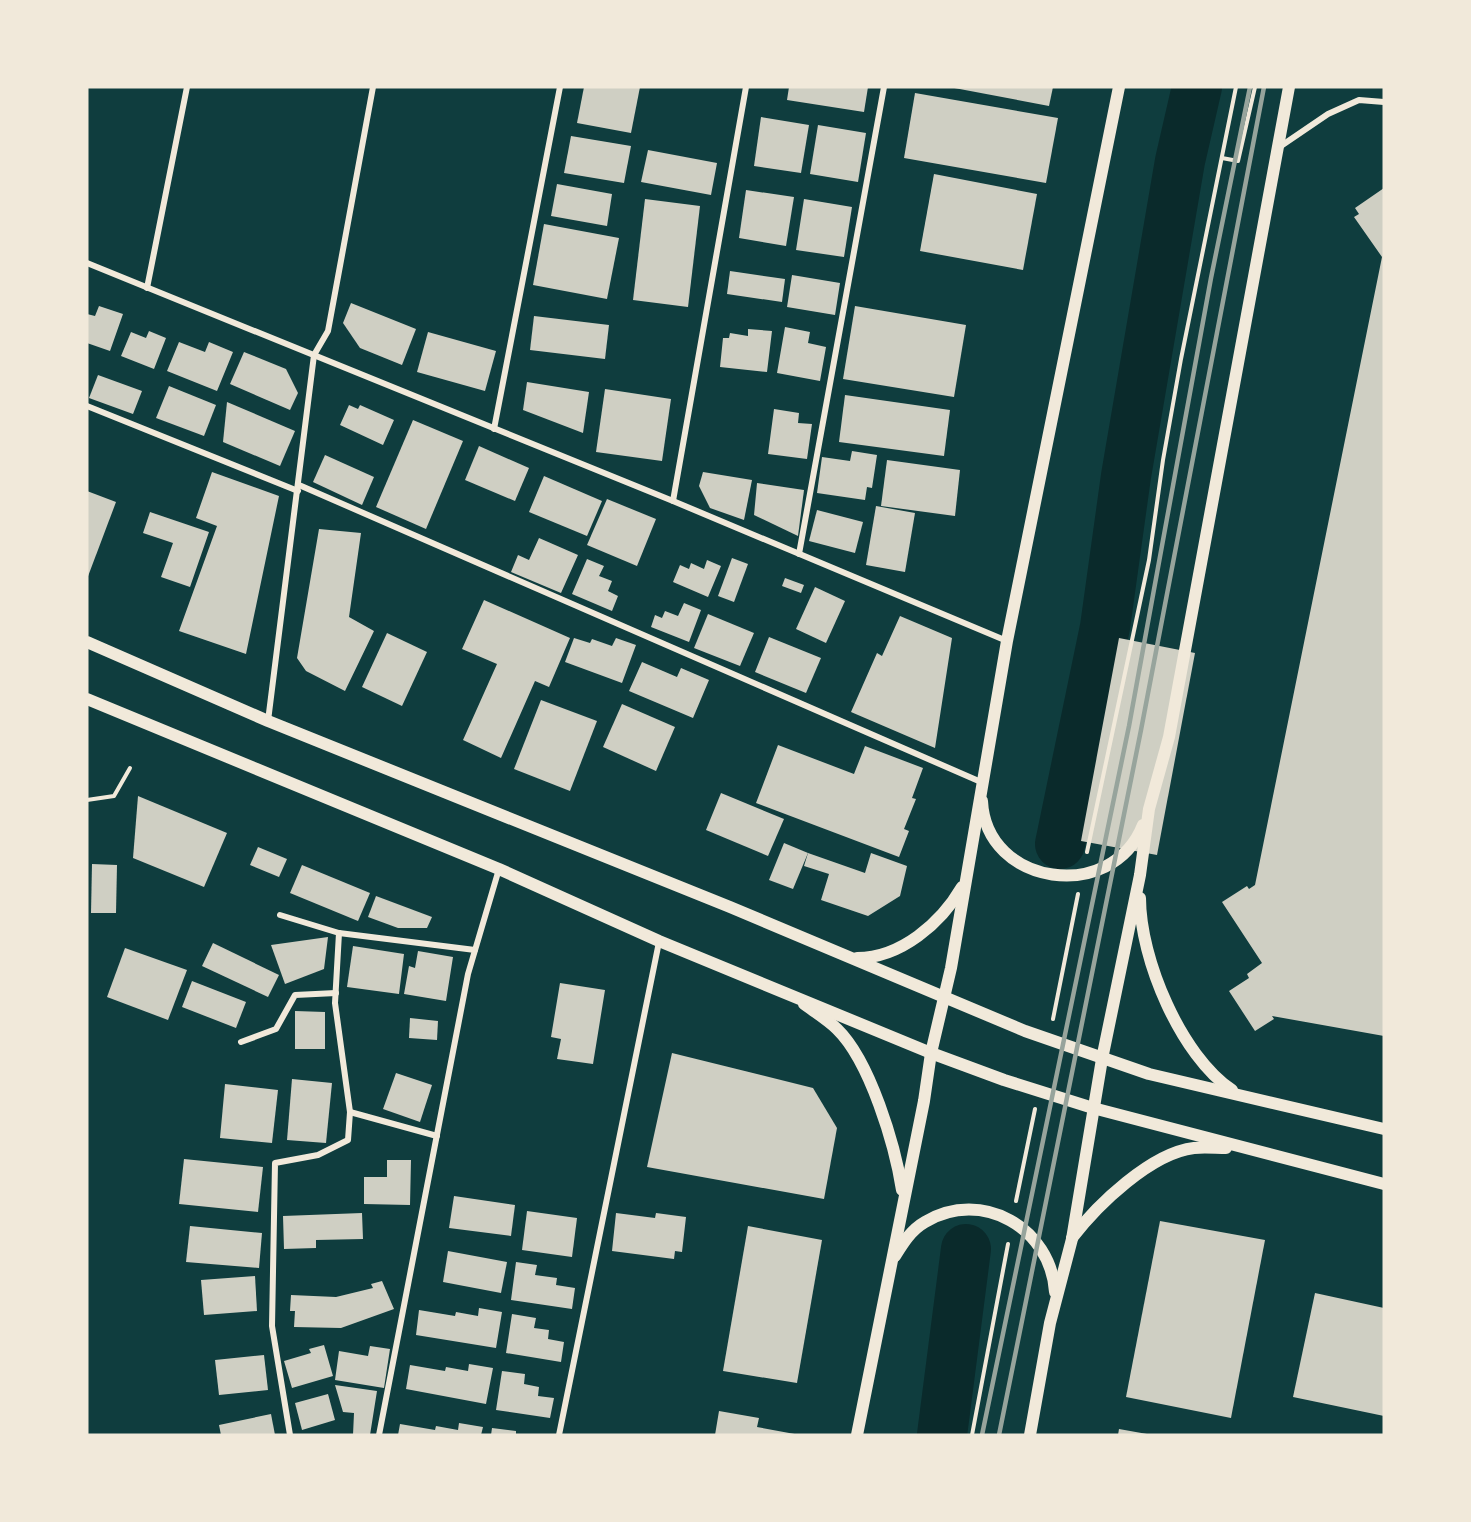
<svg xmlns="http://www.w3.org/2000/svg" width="1471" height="1522" font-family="Lato,sans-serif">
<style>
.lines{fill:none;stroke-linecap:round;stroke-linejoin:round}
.river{stroke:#0a2a2b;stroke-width:50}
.building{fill:#cfcfc3}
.path{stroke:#f1e9da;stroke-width:4}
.minor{stroke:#f1e9da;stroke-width:6}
.secondary{stroke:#f1e9da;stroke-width:12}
.rail{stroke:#97a49c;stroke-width:4.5}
</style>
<rect width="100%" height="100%" fill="#0f3d3e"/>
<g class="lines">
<g class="river">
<path d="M1060 844 1105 627 1126 476 1180 161 1197 87"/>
<path d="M942 1435 966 1249"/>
</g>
</g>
<g class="building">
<path d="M584 87H640L631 133 577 123Z"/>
<path d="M789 87H868L864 112 787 100Z"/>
<path d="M949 87H1053L1049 106Z"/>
<path d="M915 93 1058 118 1046 183 904 158Z"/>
<path d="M761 117 809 125 801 173 754 166Z"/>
<path d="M818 125 866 133 858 182 810 174Z"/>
<path d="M571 136 631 146 624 183 564 173Z"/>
<path d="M648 150 717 163 711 195 641 182Z"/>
<path d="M934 174 1037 194 1023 270 920 251Z"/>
<path d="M557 184 612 194 607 226 551 216Z"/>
<path d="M1384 188V1036L1272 1016 1274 1019 1255 1031 1229 991 1249 978 1247 974 1262 963 1222 902 1247 886 1249 889 1255 885 1382 257 1354 217 1359 214 1355 208Z"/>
<path d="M746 190 794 197 786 246 739 238Z"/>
<path d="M645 199 700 206 688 307 633 300Z"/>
<path d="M804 199 852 207 844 257 796 250Z"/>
<path d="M544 224 619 238 607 299 533 285Z"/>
<path d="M730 271 785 279 782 302 727 294Z"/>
<path d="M792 275 840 283 835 315 787 307Z"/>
<path d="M351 303 416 329 402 365 360 348 343 323Z"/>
<path d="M99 306 123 314 110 351 87 343V314L95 316Z"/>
<path d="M855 306 966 325 954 397 843 379Z"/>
<path d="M534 316 609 325 605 359 530 350Z"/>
<path d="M785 327 810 332 808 343 826 347 820 381 777 373Z"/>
<path d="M748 329 772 331 767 372 720 367 723 338H729L730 333 748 336Z"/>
<path d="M149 331 166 338 154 369 121 356 131 332 146 338Z"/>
<path d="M428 332 496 351 485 391 417 372Z"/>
<path d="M179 342 205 352 209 342 233 352 217 391 167 371Z"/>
<path d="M244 352 286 369 298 393 290 410 230 384Z"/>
<path d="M98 375 142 391 133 414 89 398Z"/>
<path d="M527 382 589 392 583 433 523 410Z"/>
<path d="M169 386 216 405 204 436 156 418Z"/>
<path d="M605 389 671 399 662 461 596 452Z"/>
<path d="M845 395 950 410 944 456 839 442Z"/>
<path d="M227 402 295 431 280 466 223 442Z"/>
<path d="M349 405 358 409 360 405 394 420 383 445 340 425Z"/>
<path d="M774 409 799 413 798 423 812 424 807 459 768 454Z"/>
<path d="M413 420 463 441 426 529 376 507Z"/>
<path d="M479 446 529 468 515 501 465 480Z"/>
<path d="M852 451 877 455 872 488 867 487 865 500 817 493 822 457 850 461Z"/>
<path d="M325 455 374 477 362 505 313 482Z"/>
<path d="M887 460 960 470 955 516 881 506Z"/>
<path d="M212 472 279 496 246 654 179 631 217 526 196 518Z"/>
<path d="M703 472 752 480 744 520 710 508 699 486Z"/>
<path d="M544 476 602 501 587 536 529 512Z"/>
<path d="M757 483 804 490 798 536 754 515Z"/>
<path d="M87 491 116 502 87 579Z"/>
<path d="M607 499 656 519 637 566 587 545Z"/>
<path d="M876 506 915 513 905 572 866 565Z"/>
<path d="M817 510 863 522 855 553 809 541Z"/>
<path d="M150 512 209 532 190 587 161 577 173 543 143 533Z"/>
<path d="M319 529 361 533 349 617 374 631 345 691 306 671 297 658Z"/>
<path d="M539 538 578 555 561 593 511 572 518 555 529 560Z"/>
<path d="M732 558 748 564 734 602 718 596Z"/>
<path d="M587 559 604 566 599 576 612 581 608 591 618 596 612 611 572 594Z"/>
<path d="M707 560 721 566 708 597 673 582 680 565 689 569 691 563 704 569Z"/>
<path d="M785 578 804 585 801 593 782 586Z"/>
<path d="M815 587 845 601 826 643 796 629Z"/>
<path d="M484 600 570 638 549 687 535 681 501 758 463 740 497 664 462 649Z"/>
<path d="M684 603 701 610 689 642 651 627 655 615 662 618 665 611 678 616Z"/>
<path d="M708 614 754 633 740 666 694 648Z"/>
<path d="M900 616 952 638 935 748 851 712 877 653 882 656Z"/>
<path d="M387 633 427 652 402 706 362 687Z"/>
<path d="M769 637 821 658 806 693 755 672Z"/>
<path d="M574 638 590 643 592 639 612 646 616 638 636 645 622 683 565 662Z"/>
<path d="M1119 638 1195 653 1157 855 1081 841Z"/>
<path d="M642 662 677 677 681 668 709 680 693 718 629 691Z"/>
<path d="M541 700 597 721 570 791 514 769Z"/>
<path d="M622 704 675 727 656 771 603 747Z"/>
<path d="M778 745 854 774 865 746 923 768 912 798 916 799 904 829 909 831 899 857 756 803Z"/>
<path d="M721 793 784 819 768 856 706 830Z"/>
<path d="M138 796 227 833 204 887 133 858Z"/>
<path d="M784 843 808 853 793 889 769 880Z"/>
<path d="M258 847 287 859 279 877 250 865Z"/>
<path d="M808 853 865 873 871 853 907 866 900 896 868 916 821 900 829 874 804 866Z"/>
<path d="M92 864 117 865 116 913H91Z"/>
<path d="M302 865 370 893 358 921 290 893Z"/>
<path d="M376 896 432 917 427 928H398L368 917Z"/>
<path d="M328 937 324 969 285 984 271 945Z"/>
<path d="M213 943 279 975 268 997 202 966Z"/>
<path d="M353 946 404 954 399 994 347 987Z"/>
<path d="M125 948 187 970 168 1020 107 997Z"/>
<path d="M418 951 453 957 446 1001 404 994 409 966 415 968Z"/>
<path d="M192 981 246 1002 236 1028 182 1007Z"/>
<path d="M560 983 605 990 593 1064 557 1059 561 1039 551 1037Z"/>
<path d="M295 1011 325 1012V1049H295Z"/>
<path d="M410 1018 438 1021 437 1040 409 1038Z"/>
<path d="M672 1053 813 1088 837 1128 824 1199 647 1167Z"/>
<path d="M396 1073 432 1085 420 1122 383 1109Z"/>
<path d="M292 1079 332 1083 326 1143 287 1140Z"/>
<path d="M225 1084 278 1090 272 1143 220 1138Z"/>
<path d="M184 1159 263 1167 258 1212 179 1204Z"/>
<path d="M387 1160H411L410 1205 364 1204V1177H387Z"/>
<path d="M454 1196 515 1205 511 1236 449 1228Z"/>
<path d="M527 1211 577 1218 572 1257 522 1250Z"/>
<path d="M362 1213 363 1239 316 1240V1248L284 1249 283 1216Z"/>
<path d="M616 1213 655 1218 656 1213 686 1217 682 1252 675 1251 674 1259 612 1251Z"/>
<path d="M1160 1221 1265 1240 1231 1418 1126 1397Z"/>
<path d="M190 1226 262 1233 259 1268 186 1262Z"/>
<path d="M748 1226 822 1240 797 1383 723 1371Z"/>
<path d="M448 1251 507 1262 501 1293 443 1282Z"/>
<path d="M516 1262 537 1265 535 1275 557 1278 556 1285 575 1288 572 1309 511 1300Z"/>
<path d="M255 1276 257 1311 204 1315 201 1280Z"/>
<path d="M382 1281 394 1309 341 1328 294 1327 295 1311H290L291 1295 336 1297 373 1288 371 1284Z"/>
<path d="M1315 1293 1384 1308V1416L1293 1397Z"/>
<path d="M479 1308 502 1312 496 1348 416 1335 419 1310 455 1316 456 1312 478 1316Z"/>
<path d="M512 1314 536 1318 534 1328 549 1330 548 1339 564 1342 561 1362 506 1353Z"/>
<path d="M324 1345 333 1376 292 1388 284 1361 311 1353 309 1349Z"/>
<path d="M370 1346 390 1349 384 1388 335 1380 339 1351 368 1356Z"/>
<path d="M264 1355 268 1390 219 1395 215 1360Z"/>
<path d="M469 1364 493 1368 486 1404 406 1389 410 1365 445 1371 446 1367 468 1371Z"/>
<path d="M502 1371 525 1374 524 1384 539 1387 538 1396 554 1398 550 1418 496 1410Z"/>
<path d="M335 1385 377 1391 370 1435H353L354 1413 343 1412Z"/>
<path d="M328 1394 335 1420 302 1430 295 1403Z"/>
<path d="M719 1411 759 1418 757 1427 800 1435H715Z"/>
<path d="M271 1414 275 1435H221L219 1425Z"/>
<path d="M459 1423 483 1427 481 1435H398L400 1424 435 1430 436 1426 458 1430Z"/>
<path d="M492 1428 516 1431V1435H491Z"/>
<path d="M1119 1429 1147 1434V1435H1118Z"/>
</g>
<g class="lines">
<g class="path">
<path d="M1222 158 1238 161 1255 87"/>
<path d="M87 800 114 796 130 768"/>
<path d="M1087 852 1149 560 1163 460 1181 359 1236 87"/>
<path d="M1053 1019 1078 894"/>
<path d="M1016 1201 1035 1109"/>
<path d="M972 1435 1008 1244"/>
</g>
<g class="minor">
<path d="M1278 148 1328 114 1359 100 1384 102"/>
<path d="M87 263 673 501 1007 641"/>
<path d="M147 288 187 87"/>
<path d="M87 406 298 491"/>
<path d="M494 429 560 87"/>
<path d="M299 485 981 782"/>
<path d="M673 501 746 87"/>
<path d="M799 554 884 87"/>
<path d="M268 721 314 355 328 331 373 87"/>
<path d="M280 915 339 933 475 950"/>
<path d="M241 1042 276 1029 295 995 336 993"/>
<path d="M350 1112 437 1136"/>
<path d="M290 1435 272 1326 275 1163 318 1155 348 1140 350 1112 335 1003 339 933"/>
<path d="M379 1435 468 974 499 869"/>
<path d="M559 1435 659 942"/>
</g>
<g class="secondary">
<path d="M87 642 268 721 730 907 1025 1031 1149 1074 1384 1129"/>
<path d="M87 699 499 869 659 941 931 1053 1004 1080 1093 1108 1384 1184"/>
<path d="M982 801C986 886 1112 904 1143 825"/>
<path d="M1140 898C1140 959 1181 1056 1232 1090"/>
<path d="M857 958C901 958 941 923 962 887"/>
<path d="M804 1004C815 1012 828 1020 837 1029 870 1061 895 1145 902 1190"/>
<path d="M1072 1238C1097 1205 1151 1153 1194 1148 1204 1147 1216 1148 1226 1148"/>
<path d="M895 1256C903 1243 911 1230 925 1222 982 1188 1051 1228 1055 1292"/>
<path d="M857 1435 924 1101 931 1053 951 968 1007 641 1119 87"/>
<path d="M1030 1435 1050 1323 1072 1239 1102 1059 1140 875 1149 809 1169 737 1289 87"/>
</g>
<g class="rail">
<path d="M982 1435 1129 726 1211 278 1250 87"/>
<path d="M999 1435 1141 730 1264 87"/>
</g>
</g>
<rect width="1471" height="1522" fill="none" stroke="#f1e9da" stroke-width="177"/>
</svg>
